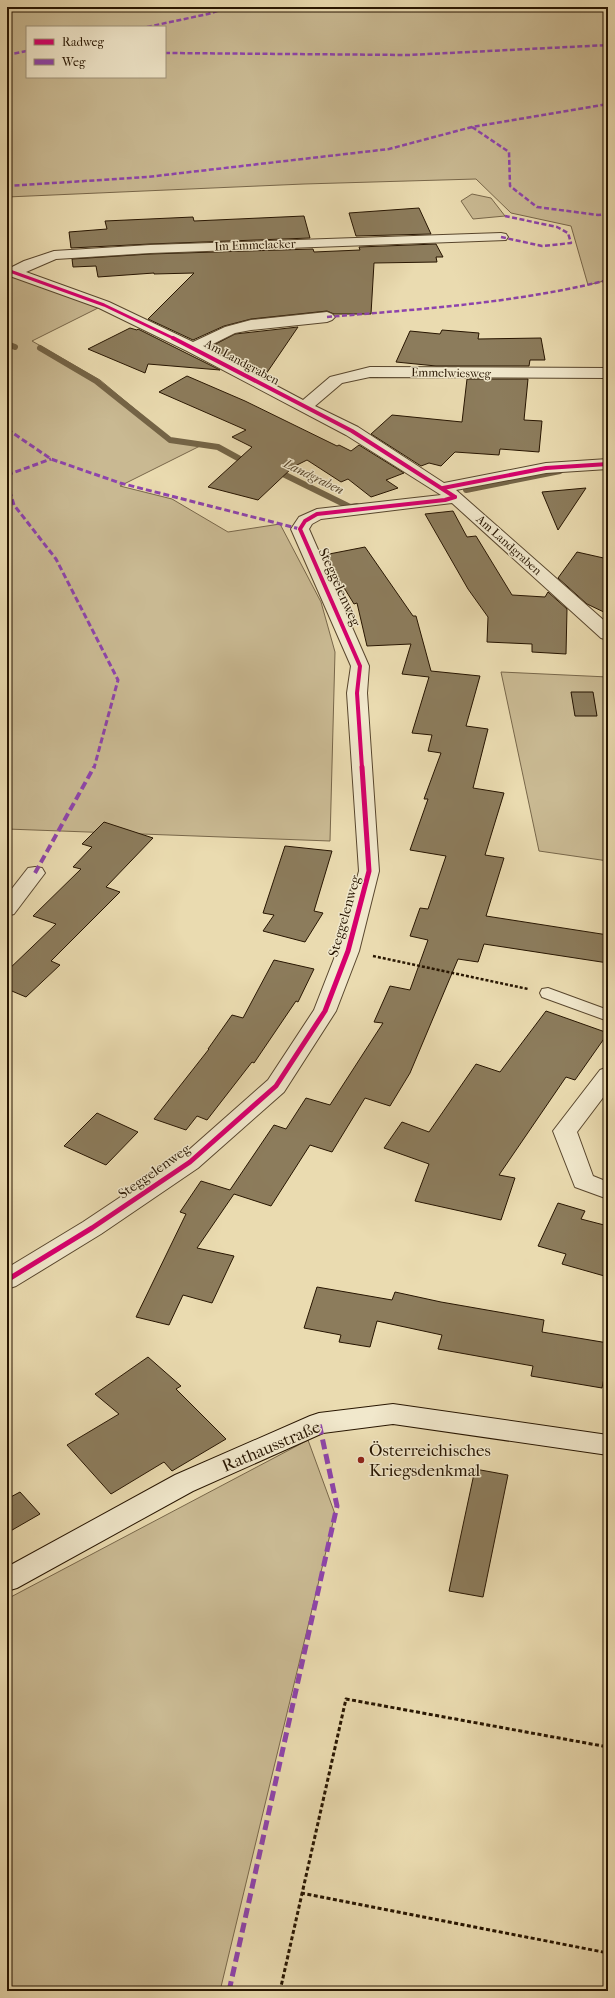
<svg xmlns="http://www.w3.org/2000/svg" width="615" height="1998" font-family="'IM FELL French Canon',serif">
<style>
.green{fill:#c9b992;stroke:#78674a;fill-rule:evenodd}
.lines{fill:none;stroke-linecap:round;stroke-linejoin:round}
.stream{stroke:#746446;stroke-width:6}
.building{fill:#8c7c5c;stroke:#271501}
.service-casing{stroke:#58462d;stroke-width:2}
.minor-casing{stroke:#58462d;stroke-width:2}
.secondary-casing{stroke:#271501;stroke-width:2}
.path-far1{stroke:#271501;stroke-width:2.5;stroke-dasharray:3 2;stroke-linecap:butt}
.path{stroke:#271501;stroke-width:3;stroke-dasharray:4 2.5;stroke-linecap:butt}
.service{fill:#f1e8cc;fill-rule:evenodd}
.minor{fill:#f1e8cc;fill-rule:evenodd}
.secondary{fill:#f1e8cc;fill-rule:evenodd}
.quiet-far3{stroke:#8e44ad;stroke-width:2.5;stroke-dasharray:5 2.5;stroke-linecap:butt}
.quiet-far2{stroke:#8e44ad;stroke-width:3;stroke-dasharray:6 3;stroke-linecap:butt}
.quiet-far1{stroke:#8e44ad;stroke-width:4;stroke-dasharray:8 4;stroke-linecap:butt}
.quiet{stroke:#8e44ad;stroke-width:5;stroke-dasharray:10 5;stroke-linecap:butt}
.cycleway-far2-casing{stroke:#f1e8cc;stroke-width:4.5}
.cycleway-far1-casing{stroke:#f1e8cc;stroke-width:6}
.cycleway-casing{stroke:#f1e8cc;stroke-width:8}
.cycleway-far2{stroke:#d6006c;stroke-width:3}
.cycleway-far1{stroke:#d6006c;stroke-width:4}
.cycleway{stroke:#d6006c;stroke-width:5}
.poi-dot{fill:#8f2418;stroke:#f1e8cc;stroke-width:1.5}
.labels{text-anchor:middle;stroke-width:3;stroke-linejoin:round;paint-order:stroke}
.far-street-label{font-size:12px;fill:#271501;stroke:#f1e8cc}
.far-water-label{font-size:13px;font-style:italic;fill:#5b492f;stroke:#f1e8cc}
.street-label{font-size:14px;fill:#271501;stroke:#f1e8cc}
.near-street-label{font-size:17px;fill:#271501;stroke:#f1e8cc}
.near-poi-label{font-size:17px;fill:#271501;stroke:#f1e8cc;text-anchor:start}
</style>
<rect width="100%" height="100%" fill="#eadbb0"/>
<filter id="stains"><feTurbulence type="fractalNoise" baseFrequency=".005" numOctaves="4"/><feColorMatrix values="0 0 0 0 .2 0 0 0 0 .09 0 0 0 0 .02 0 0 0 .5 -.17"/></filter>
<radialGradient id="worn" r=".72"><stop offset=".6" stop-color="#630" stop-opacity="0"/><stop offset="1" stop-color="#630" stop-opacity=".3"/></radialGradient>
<g class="green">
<path d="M7 7H608V280L588 285 571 226 511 213 476 179 304 184 7 197ZM27 27H165V77H27Z"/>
<path d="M472 194 491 198 505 216 473 219 461 201Z"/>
<path d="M7 272 100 307 32 341 100 380 172 440 200 444V446L120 486 172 499 228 532 280 524 321 602 335 652 330 841 7 829Z"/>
<path d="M501 672 608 677V861L539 851Z"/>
<path d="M308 1440 335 1514 220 1991H7V1599Z"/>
</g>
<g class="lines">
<g class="stream">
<path d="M7 344 15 347"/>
<path d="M40 348 96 381 170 440 218 447 249 464"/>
<path d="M275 470 350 507 357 506"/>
<path d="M466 490 560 471"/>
</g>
</g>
<g class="building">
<path d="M419 208 431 234 356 236 349 213Z"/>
<path d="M304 216 310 238 150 244 71 248 69 232 107 229 105 221 193 217 194 221Z"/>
<path d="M436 244 443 257H436L437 262 374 263 371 314H334L327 311 251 319 224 326 193 340 148 319 194 273 154 274V273L98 277 96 266 73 267 72 259 150 254 313 249 314 252 360 250 359 247Z"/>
<path d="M298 327 266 374 256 373 208 348 235 334Z"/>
<path d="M130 328 137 330 138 329 220 370 148 364 145 373 88 349Z"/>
<path d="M442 330 479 333 478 339 541 338 545 360H530L529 366H436L396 362 410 331 440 334Z"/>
<path d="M187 376 245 401 337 446 339 445 351 451 359 445 404 473 386 480 398 488 371 497 348 479 341 482 307 460 293 467 258 500 208 487 252 447 232 437 246 430 159 392Z"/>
<path d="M467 379H528L524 420 542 421 539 452 500 449 499 455 455 452 441 466 429 463 421 466 371 434 392 415 462 422Z"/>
<path d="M586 488 558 530 542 492Z"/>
<path d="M453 511 467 537 476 536 512 595 545 597 548 592 567 609 566 654 532 652V644L487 642 488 617 468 589 425 514Z"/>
<path d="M365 547 413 616H416L431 671 480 676 466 726 488 729 473 788 504 793 485 855 504 858 486 916 608 935V963L484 944 478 962 458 959 410 1073 390 1106 365 1098 332 1152 310 1145 271 1206 234 1194 197 1248 234 1256 212 1303 183 1295 169 1325 136 1317 186 1214 180 1212 201 1181 230 1190 274 1125 286 1129 306 1098 330 1105 383 1023 374 1022 390 986 410 990 428 940 410 936 420 908 428 909 446 856 410 850 428 799H424L441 753 428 751 432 735 412 733 429 677 402 674 411 644 367 646 357 603 354 604 324 555Z"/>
<path d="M577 552 608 559V614L587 604 558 578Z"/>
<path d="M571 692H593L597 716H575Z"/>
<path d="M104 822 153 838 106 887 120 892 51 961 60 965 26 997 7 989V971L56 924 33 916 81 869 73 867 92 847 82 844Z"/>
<path d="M285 846 332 851 314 911 323 913 305 942 263 931 274 915 263 913Z"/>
<path d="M274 960 314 969 298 1002 296 1001 254 1063 252 1062 207 1120 197 1116 186 1130 154 1119 209 1049H208L232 1015 243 1018Z"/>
<path d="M546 1011 608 1033 575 1080 566 1077 499 1175 515 1178 501 1220 415 1201 429 1164 384 1148 402 1122 429 1132 476 1064 500 1072Z"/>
<path d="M97 1113 138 1132 106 1165 64 1146Z"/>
<path d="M558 1203 585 1211 581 1219 608 1226V1277L562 1264 566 1254 538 1246Z"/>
<path d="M317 1287 392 1300 395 1292 441 1302 544 1320 542 1332 608 1343V1358L602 1388 531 1376 533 1366 438 1349 442 1335 377 1321 370 1347 339 1342 341 1335 304 1328Z"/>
<path d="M148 1357 181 1386 176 1389 226 1439 172 1471 164 1462 111 1494 67 1445 119 1414 95 1394Z"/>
<path d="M475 1469 508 1475 483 1597 449 1591Z"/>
<path d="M20 1492 40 1514 7 1533V1499Z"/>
</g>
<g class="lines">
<defs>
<path id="service" d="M548 988 608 1010V1021L542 997 540 993 542 989Z"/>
<g id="minor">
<path d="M501 233 506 234 508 237 506 240 150 253 56 259 26 272 109 302 193 342 225 327 251 320 327 312 332 314 335 317 332 320 327 322 251 330 235 333 205 348 303 400 330 377 370 367 608 368V378L370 377 342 383 315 406 358 427 444 483 546 463 608 459V469L546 473 456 490 608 624V640L601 638 452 503 321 519 312 524 309 529 369 666 367 693 379 871 359 951 336 1011 284 1092 198 1168 101 1234 16 1286 7 1289V1268L83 1222 182 1156 268 1080 314 1010 337 951 359 871 347 693 351 666 291 529 299 517 317 509 441 495 346 435 187 351 99 308 7 275V266L12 267 24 261 54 251 150 245Z"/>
<path d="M35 867 42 868 45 873 14 914 7 916V895L28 868Z"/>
<path d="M608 1067V1091L577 1132 593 1176 608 1182V1199L575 1187 553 1131 600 1070Z"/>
</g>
<path id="secondary" d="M393 1404 608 1435V1455L393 1424 323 1433 193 1491 17 1588 7 1591V1567L175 1475 310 1416 319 1413Z"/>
</defs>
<use href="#service" class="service-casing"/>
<use href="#minor" class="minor-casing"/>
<use href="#secondary" class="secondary-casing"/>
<path class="path-far1" d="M373 956 528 989"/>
<g class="path">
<path d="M301 1893 608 1953"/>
<path d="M280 1991 346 1699 608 1747"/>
</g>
<use href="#service" class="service"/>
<use href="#minor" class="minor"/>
<use href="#secondary" class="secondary"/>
<g class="quiet-far3">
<path d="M147 27 208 14 230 7"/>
<path d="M165 53 408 55 608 45"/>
<path d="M7 55 27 51"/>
<path d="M472 127 509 152 510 186 537 207 598 215 608 214"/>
<path d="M7 186 147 177 389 149 472 127 608 104"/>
<path d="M501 237 542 246 571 243 568 233 557 227 505 216"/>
<path d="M327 317C422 309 516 303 608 280"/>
</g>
<g class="quiet-far2">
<path d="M7 429 51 459 120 483 300 529"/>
<path d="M7 475 51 459"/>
<path d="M7 482 14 505 56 559 118 680 94 768"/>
</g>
<path class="quiet-far1" d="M35 873 94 767"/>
<path class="quiet" d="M229 1991 337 1506 319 1423"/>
<defs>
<path id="cycleway-far2" d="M7 270 104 305 175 339"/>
<g id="cycleway-far1">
<path d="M173 338 352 431 455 497"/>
<path d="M443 488 546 468 608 464"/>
<path d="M362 768 357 693 360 666 300 529 305 521 317 514 445 500 455 497"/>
</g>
<path id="cycleway" d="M7 1280 92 1228 190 1162 276 1086 325 1011 348 951 369 871 362 767"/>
</defs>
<use href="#cycleway-far2" class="cycleway-far2-casing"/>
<use href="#cycleway-far1" class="cycleway-far1-casing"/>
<use href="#cycleway" class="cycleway-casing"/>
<use href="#cycleway-far2" class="cycleway-far2"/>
<use href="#cycleway-far1" class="cycleway-far1"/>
<use href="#cycleway" class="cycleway"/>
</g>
<circle class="poi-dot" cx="361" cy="1460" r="4"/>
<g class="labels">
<g class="far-street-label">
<text transform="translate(255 245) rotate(-2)" y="4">Im Emmelacker</text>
<text transform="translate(242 362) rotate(28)" y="4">Am Landgraben</text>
<text transform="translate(451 373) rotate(1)" y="4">Emmelwiesweg</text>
<text transform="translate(509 545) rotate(42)" y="4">Am Landgraben</text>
</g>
<g class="far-water-label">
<text transform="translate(314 476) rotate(26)" y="5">Landgraben</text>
</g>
<g class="street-label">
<text transform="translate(340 587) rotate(66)" y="5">Steggelenweg</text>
<text transform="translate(344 916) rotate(-74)" y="5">Steggelenweg</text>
<text transform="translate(154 1171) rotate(-35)" y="5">Steggelenweg</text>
</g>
<g class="near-street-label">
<text transform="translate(271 1446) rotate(-23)" y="6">Rathausstraße</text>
</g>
<g class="near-poi-label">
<text x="369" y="1456">Österreichisches<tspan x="369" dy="20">Kriegsdenkmal</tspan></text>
</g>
</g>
<rect width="615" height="1998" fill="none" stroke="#eadbb0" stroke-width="24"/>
<rect x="8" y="8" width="599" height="1982" fill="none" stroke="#271501" stroke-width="2"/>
<rect x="12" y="12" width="591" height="1974" fill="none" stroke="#271501"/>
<rect x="26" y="26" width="140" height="52" fill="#f1e8cc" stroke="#a0947b"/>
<rect x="34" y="39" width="20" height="6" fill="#d6006c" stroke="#a0947b"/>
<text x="62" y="46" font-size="12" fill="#271501">Radweg</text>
<rect x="34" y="59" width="20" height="6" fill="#8e44ad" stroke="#a0947b"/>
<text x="62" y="66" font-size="12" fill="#271501">Weg</text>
<rect width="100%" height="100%" filter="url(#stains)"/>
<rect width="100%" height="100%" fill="url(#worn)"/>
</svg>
